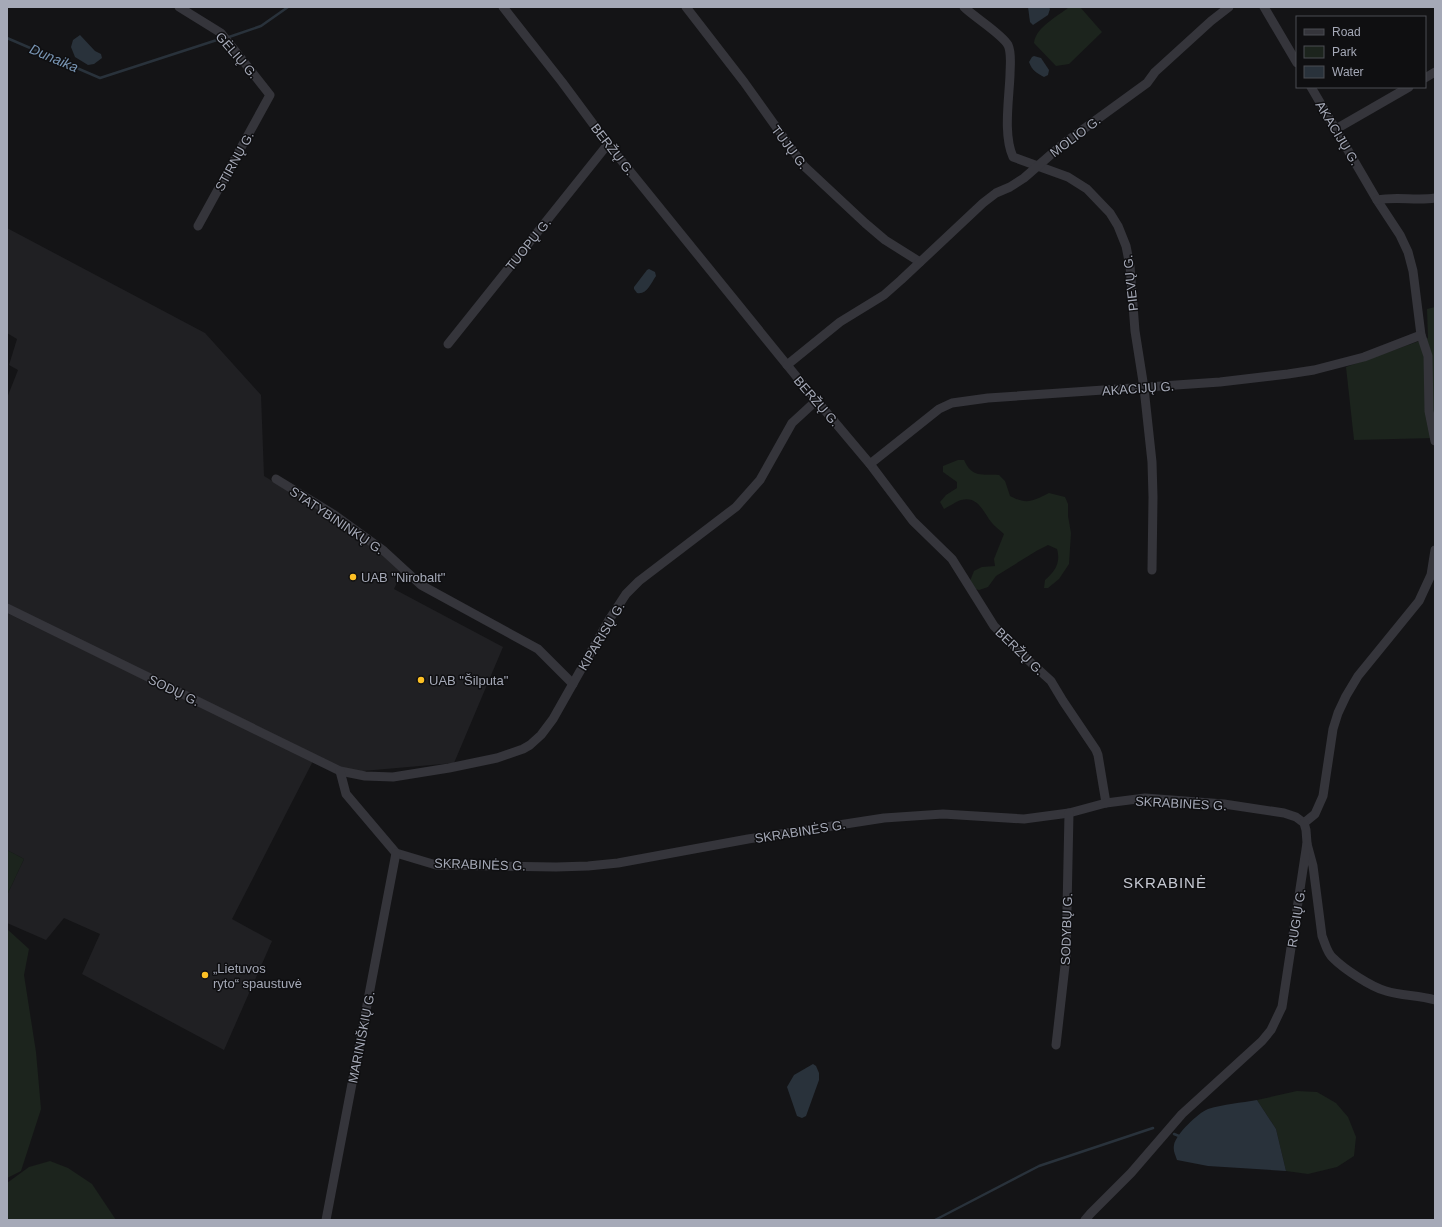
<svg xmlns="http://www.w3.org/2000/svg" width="1442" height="1227" font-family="Helvetica,sans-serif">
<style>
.built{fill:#202023}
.green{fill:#1c241d}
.water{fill:#29323b}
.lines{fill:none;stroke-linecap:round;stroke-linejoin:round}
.stream{stroke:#29323b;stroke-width:2.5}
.street{stroke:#35353b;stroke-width:9}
.poi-dot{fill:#fdc024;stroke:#0f0f11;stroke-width:1.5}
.labels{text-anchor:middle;stroke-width:3;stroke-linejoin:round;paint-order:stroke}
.street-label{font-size:13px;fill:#a5a9b7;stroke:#0f0f11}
.poi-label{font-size:13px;fill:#a5a9b7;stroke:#0f0f11;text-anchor:start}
.water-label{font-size:14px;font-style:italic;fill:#7996b5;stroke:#0f0f11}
.quarter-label{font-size:15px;letter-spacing:1px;fill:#c6c9d3;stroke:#0f0f11}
</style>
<rect width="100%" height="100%" fill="#141416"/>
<g class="built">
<path d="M7 228 205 333 261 395 264 476 332 517 381 552 402 572 394 589 503 647 454 763 351 772 7 604V398L18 370 9 365 17 339 7 333Z"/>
<path d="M7 613 313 761 232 919 272 941 224 1050 82 974 100 934 64 918 46 940 7 923V895L24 859 7 850Z"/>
</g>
<g class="green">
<path d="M1069 7H1080L1102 32 1069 64 1056 66 1034 43C1036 27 1057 17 1069 7Z"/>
<path d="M1435 307V438L1354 440 1346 367 1428 338 1427 309Z"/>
<path d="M958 460H964C972 478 982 474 999 475L1005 481 1010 496C1027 505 1033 501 1049 493L1065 497 1068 504V516L1071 533 1069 564 1059 579 1048 588H1044L1045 580C1055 571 1061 563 1057 549L1048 545 1038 550 996 576 988 587 979 590 973 588 970 581 974 571 982 567 995 566 994 559 1004 534C1000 530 995 527 992 523 984 514 979 495 961 500 955 502 950 506 944 509L940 502 946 495 957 488V482L943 472V466Z"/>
<path d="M7 850 24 859 7 895Z"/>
<path d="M7 929 29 949 24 975 36 1052 41 1109 21 1171 7 1178Z"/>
<path d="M1297 1091 1317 1092 1336 1103 1348 1117 1356 1137 1354 1156 1337 1167 1308 1174 1286 1171 1276 1129 1257 1100Z"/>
<path d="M50 1161 68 1168 92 1184 116 1220H7V1183L29 1167Z"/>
</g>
<g class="water">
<path d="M1028 7H1049L1050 9 1048 15 1033 25 1030 22Z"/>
<path d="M80 35 95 51 101 54 102 58 94 64 88 65 75 57 71 47 73 40Z"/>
<path d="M1034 56 1041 58 1049 70 1048 75 1044 77C1036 73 1032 70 1029 62L1032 57Z"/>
<path d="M649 269 655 272 656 276C651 283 647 295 637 293L634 289V287L647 270Z"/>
<path d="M813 1064 816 1066 819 1073V1080L806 1116 802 1118 797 1116 787 1087 794 1075Z"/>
<path d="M1257 1100 1276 1129 1286 1171 1208 1166 1177 1160C1175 1154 1173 1151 1174 1145 1176 1134 1198 1113 1208 1109 1224 1104 1241 1103 1257 1100Z"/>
</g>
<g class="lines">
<g class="stream">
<path d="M229 37 261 26 288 7"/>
<path d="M7 38 100 78 220 39"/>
<path d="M1174 1134 1179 1136"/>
<path d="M935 1220 1039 1166 1153 1128"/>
</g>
<g class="street">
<path d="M179 7 221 33 270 95 198 226"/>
<path d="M503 7 562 82 608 144 796 376 870 464 913 521 952 559 994 626 1027 659 1051 681 1063 701 1096 750 1098 755 1106 803"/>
<path d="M686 7 744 82 804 166 865 223 885 240 920 262"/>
<path d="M964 7C974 17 1002 34 1008 45 1012 53 1010 66 1010 75 1009 100 1003 135 1013 157L1068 177 1087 189 1110 213 1118 226 1126 246 1130 266 1135 331 1144 388 1152 462 1153 497 1152 570"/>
<path d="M1264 7 1297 63"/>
<path d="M1425 78 1435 72"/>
<path d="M1311 87 1377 200 1400 235 1408 252 1413 271 1421 335 1428 356 1429 411 1435 441"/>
<path d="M1336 129 1409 87"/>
<path d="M1377 200C1396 196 1416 201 1435 198"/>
<path d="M448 344 608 144"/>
<path d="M787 365 840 322 884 295 901 280 983 203 996 193 1010 187 1024 178 1063 144 1147 83 1155 72 1211 21 1229 7"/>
<path d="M870 464 939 409 952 403 988 398 1220 382 1288 374 1314 370 1364 357 1421 335"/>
<path d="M276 479 333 514 384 551 421 585 538 649 573 684"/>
<path d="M7 608 340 771 365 776 393 777 449 768 497 758 523 749 530 745 541 735 553 719 609 620 626 594 639 581 736 507 760 480 792 423 817 400"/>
<path d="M340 771 346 794 396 853 436 865 556 867 588 866 618 863 748 839 884 818 943 814 1024 819 1069 813 1106 803 1145 798 1224 804 1284 813 1296 817 1304 823"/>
<path d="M1304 823 1315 814 1323 796 1333 729 1338 713 1346 696 1358 676 1419 601 1431 575 1435 550"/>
<path d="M1307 844 1313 866 1322 936C1325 943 1327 953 1333 958 1344 969 1371 987 1386 991 1402 996 1418 995 1435 1000"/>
<path d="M1056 1045 1066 957 1069 813"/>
<path d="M326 1220 396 853"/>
<path d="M1085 1220 1091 1213 1131 1173 1182 1114 1262 1041 1271 1030 1282 1007 1307 843 1306 830 1304 823"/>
</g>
</g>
<g class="poi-dot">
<circle cx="353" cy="577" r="4"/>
<circle cx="421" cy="680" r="4"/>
<circle cx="205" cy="975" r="4"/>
</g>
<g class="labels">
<g class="street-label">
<text transform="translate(237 55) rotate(49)" y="5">GĖLIŲ G.</text>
<text transform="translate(1338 133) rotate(59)" y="5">AKACIJŲ G.</text>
<text transform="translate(1075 136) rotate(-37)" y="5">MOLIO G.</text>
<text transform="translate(790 147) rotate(53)" y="5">TUJŲ G.</text>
<text transform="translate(613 149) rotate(52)" y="5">BERŽŲ G.</text>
<text transform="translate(234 161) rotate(-61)" y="5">STIRNŲ G.</text>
<text transform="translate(528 244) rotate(-51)" y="5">TUOPŲ G.</text>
<text transform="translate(1130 283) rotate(-96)" y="5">PIEVŲ G.</text>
<text transform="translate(1138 388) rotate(-4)" y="5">AKACIJŲ G.</text>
<text transform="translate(817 401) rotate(49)" y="5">BERŽŲ G.</text>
<text transform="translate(337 520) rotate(34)" y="5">STATYBININKŲ G.</text>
<text transform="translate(601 636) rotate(-59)" y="5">KIPARISŲ G.</text>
<text transform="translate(1020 651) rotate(44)" y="5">BERŽŲ G.</text>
<text transform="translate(174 690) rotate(26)" y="5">SODŲ G.</text>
<text transform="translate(1181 803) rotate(3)" y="5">SKRABINĖS G.</text>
<text transform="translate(800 831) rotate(-9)" y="5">SKRABINĖS G.</text>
<text transform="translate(480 864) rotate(2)" y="5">SKRABINĖS G.</text>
<text transform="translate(1296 918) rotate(-81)" y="5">RUGIŲ G.</text>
<text transform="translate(1066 929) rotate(-88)" y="5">SODYBŲ G.</text>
<text transform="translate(361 1037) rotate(-79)" y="5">MARINIŠKIŲ G.</text>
</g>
<g class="poi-label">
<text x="361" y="582">UAB "Nirobalt"</text>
<text x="429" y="685">UAB "Šilputa"</text>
<text x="213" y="973">„Lietuvos<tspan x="213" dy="15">ryto“ spaustuvė</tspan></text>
</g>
<g class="water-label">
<text transform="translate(54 58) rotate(23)" y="5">Dunaika</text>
</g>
<g class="quarter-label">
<text x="1165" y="888">SKRABINĖ</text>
</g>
</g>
<rect width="1442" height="1227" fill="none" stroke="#a5a9b7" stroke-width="16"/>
<rect x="1296" y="16" width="130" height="72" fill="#0f0f11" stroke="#4b4d53"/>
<rect x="1304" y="29" width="20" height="6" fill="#35353b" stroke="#4b4d53"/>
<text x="1332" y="36" font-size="12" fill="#a5a9b7">Road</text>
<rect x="1304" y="46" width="20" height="12" fill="#1c241d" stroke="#4b4d53"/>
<text x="1332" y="56" font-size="12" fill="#a5a9b7">Park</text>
<rect x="1304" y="66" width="20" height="12" fill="#29323b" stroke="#4b4d53"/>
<text x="1332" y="76" font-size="12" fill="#a5a9b7">Water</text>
</svg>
